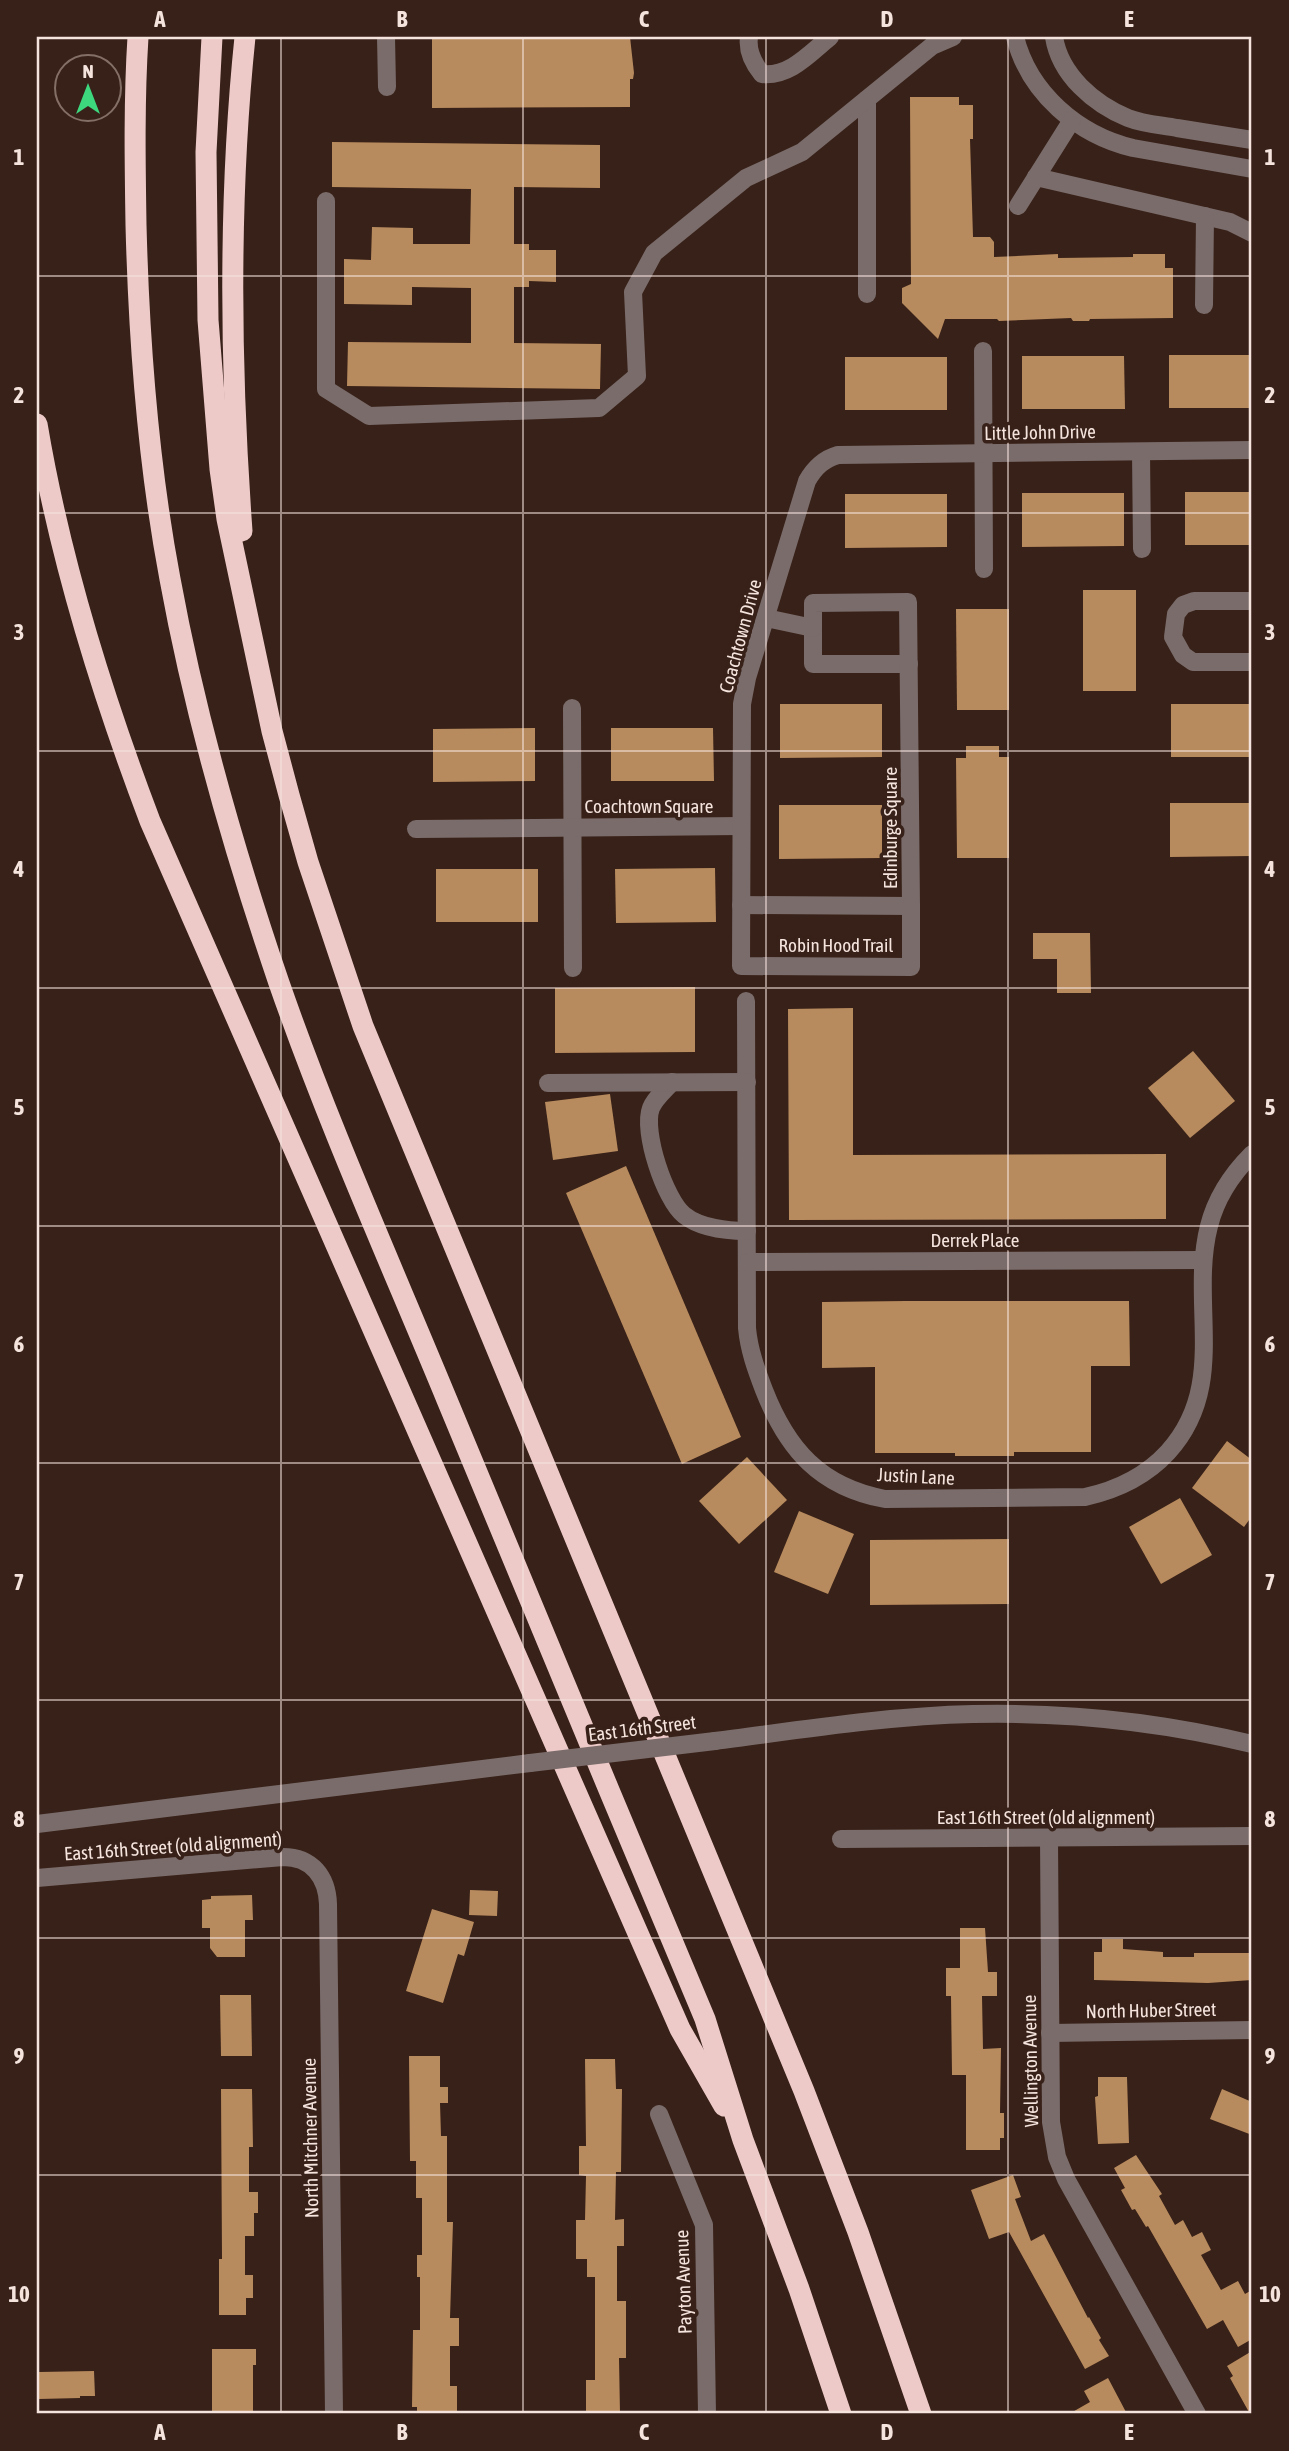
<svg xmlns="http://www.w3.org/2000/svg" width="1289" height="2451" font-family="'Asap Condensed',sans-serif">
<style>
.building{fill:#b88b5e}
.lines{fill:none;stroke-linecap:round;stroke-linejoin:round}
.minor{stroke:#7a6c6b;stroke-width:18}
.highway{stroke:#edcac8;stroke-width:21}
.minor-bridge{stroke:#7a6c6b;stroke-width:18}
.grid{fill:none;stroke:#f5e4de;stroke-width:2;stroke-opacity:0.55}
.labels{text-anchor:middle;stroke-width:7;stroke-linejoin:round;paint-order:stroke}
.street-label{font-size:19px;fill:#f5e4de;stroke:#382118}
.neatline{fill:none;stroke:#f5e4de;stroke-width:2.5}
.grid-label{font-size:23px;text-anchor:middle;font-weight:bold;fill:#f5e4de}
</style>
<rect width="100%" height="100%" fill="#382118"/>
<g class="building">
<path d="M432 37H630L634 73 633 79H630V107L432 108Z"/>
<path d="M910 97H959V105H973V139H970L973 237H990L994 242V257L1058 254V258L1133 257V254H1165V268H1173V318L1090 319 1089 321H1073L1071 318 999 321 997 319H945L938 339 902 303V288L911 284Z"/>
<path d="M332 142 600 145V188L514 187V244H529V250H556V282L529 281V287H514V343L601 344 600 389 347 386 348 342 471 343V288L412 287V305L344 304V259L371 260 372 227 413 228V244H470L471 189 332 187Z"/>
<rect x="1169" y="355" width="83" height="53"/>
<path d="M1022 356H1124L1125 409H1022Z"/>
<rect x="845" y="357" width="102" height="53"/>
<rect x="1185" y="492" width="67" height="53"/>
<path d="M1022 493H1124V546L1022 547Z"/>
<path d="M845 494H947V547L845 548Z"/>
<rect x="1083" y="590" width="53" height="101"/>
<path d="M956 609H1009V710H957Z"/>
<path d="M780 704H882V757L780 758Z"/>
<rect x="1171" y="704" width="81" height="53"/>
<path d="M535 728V781L433 782V729Z"/>
<path d="M611 728H713L714 781H611Z"/>
<path d="M966 746H999V757H1009V858H957L956 758H966Z"/>
<path d="M1170 803H1252V856L1170 857Z"/>
<path d="M779 805H882V858L779 859Z"/>
<path d="M715 868 716 922 616 923 615 869Z"/>
<rect x="436" y="869" width="102" height="53"/>
<path d="M1033 933H1090L1091 993H1057V959H1033Z"/>
<path d="M695 987V1052L555 1053V988Z"/>
<path d="M853 1008V1155L1166 1154V1219L789 1220 788 1009Z"/>
<path d="M1193 1051 1235 1101 1190 1138 1148 1088Z"/>
<path d="M610 1094 618 1151 553 1160 545 1102Z"/>
<path d="M626 1166 741 1437 682 1464 566 1193Z"/>
<path d="M906 1301H1129L1130 1366H1091V1452H1014V1456H955V1453H875V1367L822 1368V1302Z"/>
<path d="M1227 1441 1252 1460V1516L1244 1527 1192 1488Z"/>
<path d="M747 1457 787 1500 739 1544 699 1501Z"/>
<path d="M1180 1498 1212 1555 1161 1584 1129 1527Z"/>
<path d="M799 1511 854 1534 828 1594 774 1572Z"/>
<path d="M1009 1539V1604L870 1605V1540Z"/>
<path d="M470 1890 498 1891 497 1916 469 1915Z"/>
<path d="M252 1895 253 1920H245V1957H217L210 1948V1928H202V1900L211 1899V1896Z"/>
<path d="M432 1909 474 1922 464 1956 458 1954 443 2003 406 1991Z"/>
<path d="M960 1928H985L988 1972H997V1996H982L983 2049 1001 2048 1000 2113H1004V2138H1000V2150H966V2075H952L951 1996H946V1968H960Z"/>
<path d="M1102 1939H1123V1949L1163 1952V1957H1194V1953H1252V1980L1208 1983 1094 1980V1952H1102Z"/>
<path d="M220 1995H251L252 2056H221Z"/>
<path d="M409 2056H440V2087H448V2103H440L441 2136H447V2222H453L450 2318H459V2346H450V2386H457V2414H417V2407H412L413 2330H420V2277H417V2255H422V2198H416V2161H410Z"/>
<path d="M585 2059H615L616 2089H622L621 2172H616L615 2220 624 2219V2246H617V2301H626V2358H619L620 2414H586V2380H595V2277H587V2259H576V2220H585L586 2176 579 2175V2146H586Z"/>
<path d="M1098 2077H1127L1129 2143 1098 2144 1095 2097 1098 2096Z"/>
<path d="M221 2089H252L253 2147H249V2192H258V2213H254V2236H245V2275H253V2298H246V2315H219V2259H222Z"/>
<path d="M1222 2089 1252 2102V2135L1210 2119Z"/>
<path d="M1136 2155 1162 2194 1159 2196 1175 2225 1183 2220 1192 2237 1202 2232 1211 2250 1201 2255 1221 2290 1238 2281 1245 2294 1252 2290V2339L1238 2347 1223 2320 1207 2329 1148 2226 1146 2227 1135 2209 1132 2210 1121 2190 1125 2188 1114 2168Z"/>
<path d="M1013 2175 1021 2197 1015 2199 1031 2241 1044 2234 1088 2318 1089 2317 1101 2338 1099 2340 1109 2356 1085 2369 1009 2232 989 2239 971 2190Z"/>
<path d="M212 2349H256V2365H253V2414H212Z"/>
<path d="M1252 2351V2414H1250L1230 2378 1233 2376 1227 2366Z"/>
<path d="M94 2371 95 2396H80V2398L39 2399V2372Z"/>
<path d="M1108 2378 1127 2414H1069L1090 2402 1084 2391Z"/>
</g>
<g class="lines">
<g class="minor">
<path d="M386 37 387 87"/>
<path d="M749 37C747 51 753 63 762 74 790 77 810 53 830 37"/>
<path d="M1015 37C1029 93 1078 135 1133 148L1252 169"/>
<path d="M1054 37C1060 75 1094 104 1128 118 1143 124 1161 125 1177 128 1202 132 1227 136 1252 140"/>
<path d="M867 99V294"/>
<path d="M1036 177 1230 222 1252 233"/>
<path d="M326 201V389L369 416 599 408 637 376 633 292 654 253 746 178 802 152 932 46 953 37"/>
<path d="M1018 206 1072 120"/>
<path d="M1204 305 1205 216"/>
<path d="M983 351 984 569"/>
<path d="M1141 452 1142 549"/>
<path d="M1252 601H1194L1183 605 1176 614 1173 637 1183 655 1193 662H1252"/>
<path d="M813 628V664H909"/>
<path d="M572 708 573 968"/>
<path d="M416 829 741 826"/>
<path d="M741 905 911 906 908 602 813 603V628L766 618"/>
<path d="M911 906V967L741 966 742 704 747 678 807 481C815 467 824 459 838 455L1252 450"/>
<path d="M746 1001 747 1328C749 1350 756 1369 764 1390 787 1449 820 1487 885 1499L1085 1497C1117 1490 1146 1476 1168 1452 1229 1385 1189 1304 1209 1226 1216 1198 1231 1175 1252 1154"/>
<path d="M672 1082C665 1090 655 1098 651 1108 642 1131 665 1200 684 1215 700 1228 728 1231 747 1231"/>
<path d="M548 1083 747 1082"/>
<path d="M748 1262 1203 1260"/>
<path d="M715 1741C800 1730 887 1716 973 1714 1066 1712 1162 1722 1252 1744"/>
<path d="M37 1824 530 1763"/>
<path d="M1049 1838 1051 2122 1057 2157 1066 2179 1197 2414"/>
<path d="M841 1839 1252 1836"/>
<path d="M37 1878 283 1857C312 1857 327 1877 328 1904L334 2414"/>
<path d="M1050 2033 1252 2030"/>
<path d="M659 2114 704 2225 707 2414"/>
</g>
<g class="highway">
<path d="M138 37C134 99 135 162 136 225 139 343 148 463 170 579 195 716 234 851 279 983 328 1124 390 1262 447 1400 533 1607 618 1813 705 2019L743 2140 799 2289 841 2414"/>
<path d="M212 37 206 152 208 320 220 469 227 519 272 731 289 795 308 862 363 1026 804 2091 858 2232 921 2414"/>
<path d="M37 424C60 561 101 692 150 821L680 2029 724 2106"/>
<path d="M242 531C230 366 228 201 245 37"/>
</g>
<path class="minor-bridge" d="M530 1763 715 1741"/>
</g>
<path class="grid" d="M281 37V2414M523 37V2414M766 37V2414M1008 37V2414M37 276H1252M37 513H1252M37 751H1252M37 988H1252M37 1226H1252M37 1463H1252M37 1700H1252M37 1938H1252M37 2175H1252"/>
<g class="labels">
<g class="street-label">
<text transform="translate(1040 432) rotate(-1)" y="7">Little John Drive</text>
<text transform="translate(740 636) rotate(-75)" y="7">Coachtown Drive</text>
<text x="649" y="813">Coachtown Square</text>
<text transform="translate(890 828) rotate(-90)" y="7">Edinburge Square</text>
<text x="836" y="952">Robin Hood Trail</text>
<text x="975" y="1247">Derrek Place</text>
<text transform="translate(916 1476) rotate(3)" y="7">Justin Lane</text>
<text transform="translate(642 1728) rotate(-7)" y="7">East 16th Street</text>
<text x="1046" y="1824">East 16th Street (old alignment)</text>
<text transform="translate(173 1846) rotate(-4)" y="7">East 16th Street (old alignment)</text>
<text transform="translate(1151 2010) rotate(-1)" y="7">North Huber Street</text>
<text transform="translate(1030 2061) rotate(-91)" y="7">Wellington Avenue</text>
<text transform="translate(310 2138) rotate(-91)" y="7">North Mitchner Avenue</text>
<text transform="translate(683 2282) rotate(-92)" y="7">Payton Avenue</text>
</g>
</g>
<rect width="1289" height="2451" fill="none" stroke="#382118" stroke-width="77"/>
<g transform="translate(88 88)"><circle r="33" fill="#382118" stroke="#846f67" stroke-width="2"/>
<path d="M0-5L12 26L0 18L-12 26Z" fill="#3dd77e"/>
<text y="-10" font-size="19" font-weight="bold" text-anchor="middle" fill="#f5e4de">N</text>
</g>
<rect x="38" y="38" width="1212" height="2374" class="neatline"/>
<g class="grid-label">
<text x="160" y="27">A</text>
<text x="402" y="27">B</text>
<text x="644" y="27">C</text>
<text x="887" y="27">D</text>
<text x="1129" y="27">E</text>
<text x="19" y="165">1</text>
<text x="1270" y="165">1</text>
<text x="19" y="403">2</text>
<text x="1270" y="403">2</text>
<text x="19" y="640">3</text>
<text x="1270" y="640">3</text>
<text x="19" y="877">4</text>
<text x="1270" y="877">4</text>
<text x="19" y="1115">5</text>
<text x="1270" y="1115">5</text>
<text x="19" y="1352">6</text>
<text x="1270" y="1352">6</text>
<text x="19" y="1590">7</text>
<text x="1270" y="1590">7</text>
<text x="19" y="1827">8</text>
<text x="1270" y="1827">8</text>
<text x="19" y="2064">9</text>
<text x="1270" y="2064">9</text>
<text x="19" y="2302">10</text>
<text x="1270" y="2302">10</text>
<text x="160" y="2440">A</text>
<text x="402" y="2440">B</text>
<text x="644" y="2440">C</text>
<text x="887" y="2440">D</text>
<text x="1129" y="2440">E</text>
</g>
</svg>
